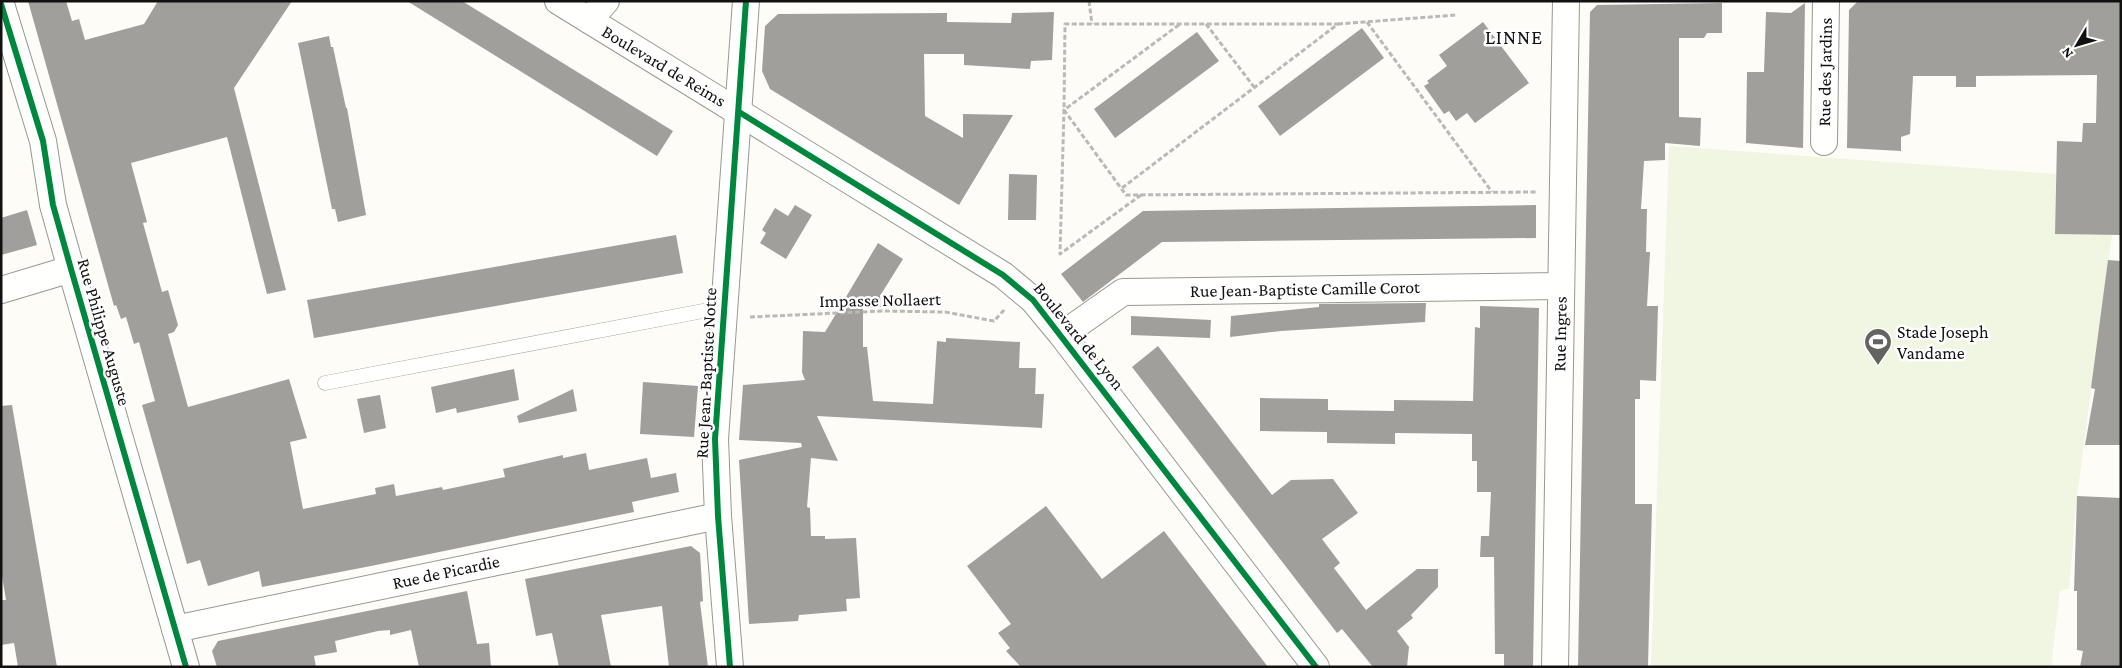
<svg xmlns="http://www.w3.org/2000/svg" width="2122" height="668" font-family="'Crimson Pro',serif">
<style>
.pitch{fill:#f0f6e1}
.building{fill:#a19f9c}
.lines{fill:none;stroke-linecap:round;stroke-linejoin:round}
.service-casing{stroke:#979795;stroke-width:15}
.minor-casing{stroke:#979795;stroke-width:28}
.path{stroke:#b9b9b8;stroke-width:3;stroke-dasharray:5 2.5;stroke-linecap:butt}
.service{stroke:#fffffe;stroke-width:14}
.minor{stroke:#fffffe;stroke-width:26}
.cycleway-casing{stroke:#fff;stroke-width:9}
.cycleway{stroke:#00873e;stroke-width:6}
.labels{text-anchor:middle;stroke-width:5;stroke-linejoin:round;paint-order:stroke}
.street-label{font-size:18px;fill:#111;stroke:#fff}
.poi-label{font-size:18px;fill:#111;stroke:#fff;text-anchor:start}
.quarter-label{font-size:20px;letter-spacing:1px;fill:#111;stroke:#fff}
</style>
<rect width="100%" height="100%" fill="#fdfcf7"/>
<path class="pitch" d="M1669 146 2056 174 2055 234 2112 235 2077 496 2069 589 2060 590 2051 667H1651Z"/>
<g class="building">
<path d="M28 1H66L72 21 79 19 85 40 144 24 158 1H292L234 88 286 290 267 294 227 137 131 163 147 222 143 223 162 292 168 290 178 325 174 332 168 334 188 407 289 379 307 438 290 442 303 509 376 494 375 488 394 484 396 496 442 487 443 490 505 477 503 469 563 455V458L586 453 589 470 647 458 651 478 676 473 679 492 632 502 634 512 371 566 262 587 259 571 208 586 200 560 187 564 142 405 155 401 139 342 134 344 126 317 121 319 116 305 114 306Z"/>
<path d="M407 1H462L673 131 657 156Z"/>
<path d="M1858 1H2121V235L2055 234 2057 141 2082 142 2083 123H2096L2097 75 1976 76V87H1956V76H1913L1910 134 1901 137V151L1847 148 1849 10Z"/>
<path d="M1722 3V33H1707L1704 38H1679V117L1701 118 1700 146 1665 143V160L1644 161 1641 209H1647L1646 252H1650L1647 306H1658L1656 381 1640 380V399H1635V504H1652L1648 666 1578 667 1590 12 1597 5Z"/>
<path d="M1805 3 1803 148 1746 143 1747 72H1764L1766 12 1791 13Z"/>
<path d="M1054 12 1052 60 1031 61 1030 69 964 65V54H924L925 116 963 138V114L1013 115 959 205 770 89 762 71 765 26 778 14 947 13V22L1011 23 1012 13Z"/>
<path d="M1483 22 1529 83 1475 123 1467 113 1456 121 1449 111 1444 114 1424 86 1429 83 1427 81 1447 66 1439 55Z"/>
<path d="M1362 28 1384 58 1280 136 1258 106Z"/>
<path d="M1197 32 1219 61 1115 138 1094 109Z"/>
<path d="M329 36 331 47H333L346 108H347L366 215 338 222 335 209H332L298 43Z"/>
<path d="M1009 174 1037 175 1036 220H1008Z"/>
<path d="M795 205 812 215 786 259 760 243 766 233 762 230 775 208 788 216Z"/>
<path d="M1536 205V238L1162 242 1083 302 1061 274 1143 211Z"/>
<path d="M27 210 37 245 1 255V218Z"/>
<path d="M676 235 683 273 314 338 307 300Z"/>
<path d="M878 243 903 259 880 296 881 307 863 308V347H867L873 401 933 404 937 341 946 342V338L1020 342 1019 368H1036L1035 394H1044L1042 428 817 416 838 461 811 458 807 507 810 508 811 536H825V539L856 538 860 598 846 599 847 611 799 615 798 621 749 624 739 460 802 447 801 443 739 440 743 385 805 380 802 372 803 331 825 332 845 299H848L846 297Z"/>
<path d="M2108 260 2121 261V445H2085L2095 389 2091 388Z"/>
<path d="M1426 303 1425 322 1281 331 1230 337 1231 316 1319 307V304Z"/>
<path d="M1480 306 1539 308 1533 667H1504V654H1495L1494 557H1480L1481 536H1489L1491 492H1477V461H1472V434L1395 433V444L1327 443V432L1260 431V398L1328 399V410L1394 411V400L1473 401 1475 327 1480 328Z"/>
<path d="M1131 316 1211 320 1210 338 1131 335Z"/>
<path d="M1158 346 1272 495 1291 480 1333 479 1358 513 1322 539 1340 563 1334 568 1366 610 1417 569H1438V587L1411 615 1413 618 1397 631 1409 647 1407 667H1373L1342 629 1337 633 1132 367Z"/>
<path d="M514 369 519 400 457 413 456 408 436 413 431 387Z"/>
<path d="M643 382 698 386 694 437 640 434Z"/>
<path d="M573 389 577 411 519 423 517 416Z"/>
<path d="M380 395 386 428 364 433 357 399Z"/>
<path d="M12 405 57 667H18L14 643 1 645V600H6L1 570V406Z"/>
<path d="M2077 496 2121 498V667H2080L2083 651 2077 650V591H2074Z"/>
<path d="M1046 506 1102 579 1164 531 1268 667H1021L1006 651 1010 648 998 633 1011 624 967 566Z"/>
<path d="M691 546 700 553 703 601 700 602 708 667H669L662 606 601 615 611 667H559L552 633 536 636 525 579Z"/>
<path d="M467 591 477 644 489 643 491 667H419L411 630 390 635V630L378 631 335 641 337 652 314 656 316 667H217L212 651 218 641Z"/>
</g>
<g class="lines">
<defs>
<path id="service" d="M325 383 724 307"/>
<g id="minor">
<path d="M558 1 1003 275 1033 300 1062 335 1316 667"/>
<path d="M1 4 43 141 53 205 71 269 186 667"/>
<path d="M589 20 606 1"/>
<path d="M1824 142 1826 1"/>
<path d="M1 290 71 269"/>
<path d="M1062 335 1123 292 1561 286"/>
<path d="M175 629 718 516"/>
<path d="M730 667 718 516 715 439 746 1"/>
<path d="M1555 667 1566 1"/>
</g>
</defs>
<use href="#service" class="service-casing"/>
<use href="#minor" class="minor-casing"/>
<g class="path">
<path d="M1089 1 1092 24"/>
<path d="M1367 22 1492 192"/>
<path d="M1206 24 1254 87"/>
<path d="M1338 24 1456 15"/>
<path d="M1122 188 1338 24H1065L1064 110 1126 195 1537 192"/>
<path d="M1141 195 1060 254 1064 110 1180 24"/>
<path d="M750 317 882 311 945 312 994 321 1005 309"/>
</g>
<use href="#service" class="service"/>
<use href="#minor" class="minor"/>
<defs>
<g id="cycleway">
<path d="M1 4 43 141 53 205 71 269 186 667"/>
<path d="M739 112 1003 275 1033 300 1316 667"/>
<path d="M730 667 718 516 715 439 746 1"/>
</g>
</defs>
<use href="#cycleway" class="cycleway-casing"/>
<use href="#cycleway" class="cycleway"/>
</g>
<defs>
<symbol id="stadium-pin" viewBox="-11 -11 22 30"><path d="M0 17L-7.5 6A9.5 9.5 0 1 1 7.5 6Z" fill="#646362" stroke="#fff"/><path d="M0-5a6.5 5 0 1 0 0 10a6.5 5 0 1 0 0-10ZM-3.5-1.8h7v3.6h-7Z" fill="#fff"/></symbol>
</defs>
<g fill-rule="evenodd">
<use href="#stadium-pin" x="1862" y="326" width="32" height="43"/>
</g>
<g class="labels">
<g class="street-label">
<text transform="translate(664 66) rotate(31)" y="6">Boulevard de Reims</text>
<text transform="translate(1825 72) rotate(-89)" y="6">Rue des Jardins</text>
<text transform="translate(1305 289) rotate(-1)" y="6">Rue Jean-Baptiste Camille Corot</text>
<text transform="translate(880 300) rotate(-1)" y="6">Impasse Nollaert</text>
<text transform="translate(104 332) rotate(74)" y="6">Rue Philippe Auguste</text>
<text transform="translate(1560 334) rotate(-89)" y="6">Rue Ingres</text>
<text transform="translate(1079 336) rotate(51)" y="6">Boulevard de Lyon</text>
<text transform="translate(706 373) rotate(-87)" y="6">Rue Jean-Baptiste Notte</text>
<text transform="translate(446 572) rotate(-12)" y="6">Rue de Picardie</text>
</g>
<g class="poi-label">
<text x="1897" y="338">Stade Joseph<tspan x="1897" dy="21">Vandame</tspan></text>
</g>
<g class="quarter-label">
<text x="1514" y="44">LINNE</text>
</g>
</g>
<rect width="2122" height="668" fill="none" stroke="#111111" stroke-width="5"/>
<g transform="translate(2077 45) rotate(232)" stroke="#ffffff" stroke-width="4" paint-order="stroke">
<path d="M0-4L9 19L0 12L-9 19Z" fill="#111111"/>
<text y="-8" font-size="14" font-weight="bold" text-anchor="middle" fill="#111111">N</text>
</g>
</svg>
